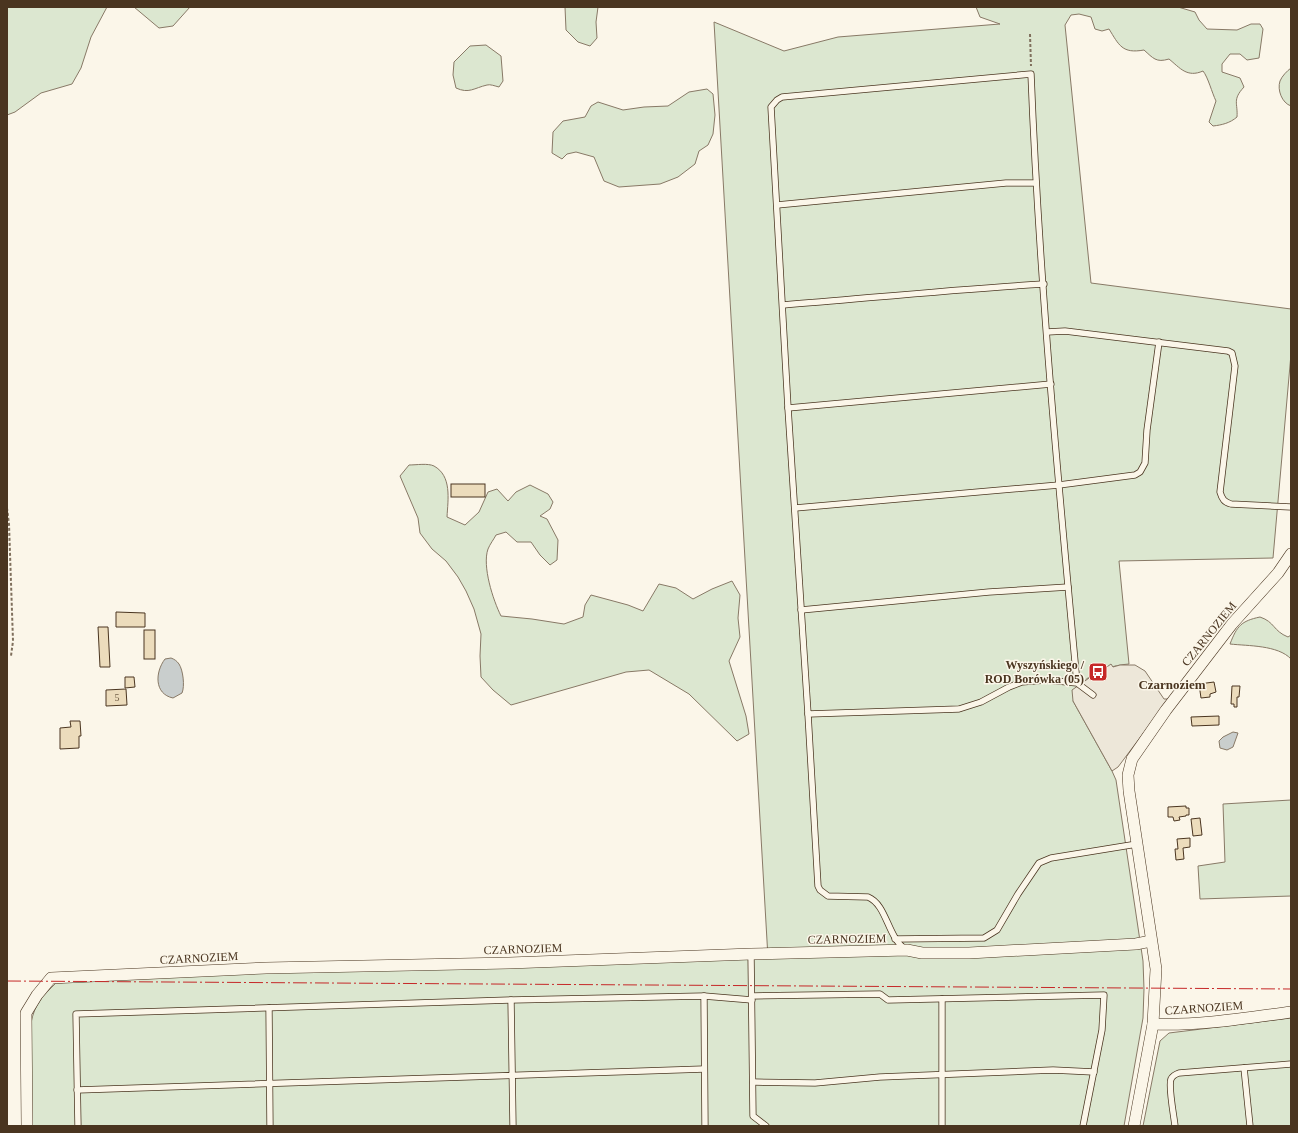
<svg xmlns="http://www.w3.org/2000/svg" width="1298" height="1133" font-family="'Times New Roman',serif">
<style>
.green{fill:#dce7d0;stroke:#887966}
.parking{fill:#ede7d9;stroke:#887966}
.water{fill:#c9cecd;stroke:#887966}
.building{fill:#ecdcbc;stroke:#4a3520}
.lines{fill:none;stroke-linecap:round;stroke-linejoin:round}
.lane-casing{stroke:#4a3520;stroke-width:7}
.street-casing{stroke:#4a3520;stroke-width:12}
.path{stroke:#7f6f5c;stroke-width:2;stroke-dasharray:3 2;stroke-linecap:butt}
.lane{stroke:#fbf6e9;stroke-width:5.5}
.street{stroke:#fbf6e9;stroke-width:11}
.power{stroke:#c62828;stroke-width:1;stroke-dasharray:14 3 2 3;stroke-linecap:butt}
.labels{text-anchor:middle;stroke-width:3;stroke-linejoin:round;paint-order:stroke}
.number-label{font-size:10px;fill:#725f47}
.street-label{font-size:12px;fill:#4a3520;stroke:#fbf6e9}
.poi-label{font-size:12px;font-weight:bold;fill:#4a3520;stroke:#fbf6e9;text-anchor:end}
.neighbourhood-label{font-size:13px;font-weight:bold;fill:#4a3520;stroke:#fbf6e9}
</style>
<rect width="100%" height="100%" fill="#fbf6e9"/>
<g class="green">
<path d="M7 7H107L91 37 81 68 72 84 41 93 15 112 7 115Z"/>
<path d="M134 7H190L173 26 159 28Z"/>
<path d="M565 7H598L596 22 597 38 590 46 578 42 566 30Z"/>
<path d="M976 7H1178L1195 12 1199 20 1207 29 1237 30 1251 24H1260L1263 29 1259 58 1247 60 1240 54H1230L1222 64V72L1240 78 1244 87C1232 100 1238 103 1237 117 1230 123 1222 125 1213 126L1209 122 1216 101C1212 93 1208 77 1203 71 1187 78 1180 68 1169 59 1156 63 1153 58 1144 50 1122 54 1119 45 1109 29L1102 31 1095 29 1091 17 1079 14 1071 15 1065 25 1091 283 1291 309V354L1273 558 1119 561 1129 664C1114 665 1091 671 1082 684 1079 689 1076 696 1073 701L1112 771 1116 780 1143 961 1144 989 1143 1018 1124 1126H31V1023C35 1003 42 997 56 983L198 974 768 958 714 22 784 51 838 37 1000 24 980 17Z"/>
<path d="M486 45 501 56 503 81 499 87C495 86 490 84 487 85 474 88 469 94 456 88L453 75 454 62 470 46Z"/>
<path d="M1291 68V106C1282 103 1277 90 1280 81 1282 76 1287 71 1291 68Z"/>
<path d="M707 89 713 94 715 115 713 134 708 145 699 151 695 164 678 177 660 184 619 187 604 181 594 157 576 152 567 154 562 159 552 153 553 132 563 121 585 117 591 106 598 102 623 110 644 107 668 106 689 92Z"/>
<path d="M409 465C416 465 428 463 434 466 452 476 448 499 447 517L465 525 479 512 488 492 497 489 508 501 516 492 530 485 548 494 553 502 550 509 540 516 547 519 558 540 557 560 550 565 540 555 531 542H517L506 532 496 535C494 539 490 544 488 549 482 566 493 600 501 616L532 619 564 624 583 617 585 605 591 595 628 605 643 611 659 584 676 588 693 599 712 589 732 581 740 595 738 618 740 637 729 661 746 716 749 734 737 741 689 694 649 670 626 672 511 705 493 690 481 677 480 656 481 634 474 609 466 591 458 577 446 561 432 549 420 533 418 518 400 476Z"/>
<path d="M1260 617C1275 622 1273 631 1288 637L1291 635V659C1278 645 1248 646 1230 644 1237 626 1241 621 1260 617Z"/>
<path d="M1291 800V896L1200 899 1198 866 1225 862 1223 804Z"/>
<path d="M1291 1018V1126H1143L1160 1041 1169 1033Z"/>
</g>
<path class="parking" d="M1111 664 1113 667 1120 665H1135L1145 671 1164 699H1169L1118 767 1112 771 1073 701 1072 690 1092 676V673L1101 668 1104 669Z"/>
<g class="water">
<path d="M171 658C174 659 177 661 179 664 183 670 185 686 182 693L173 698C154 694 155 672 165 659Z"/>
<path d="M1233 732 1238 733 1233 747 1227 750 1220 748 1219 741 1223 737Z"/>
</g>
<g class="building">
<rect x="451" y="484" width="34" height="13"/>
<path d="M116 612 145 613V627H116Z"/>
<path d="M98 627H108L110 667H100Z"/>
<rect x="144" y="630" width="11" height="29"/>
<path d="M125 677H134L135 687 125 688Z"/>
<path d="M1214 682 1216 692 1210 694V697L1201 698 1199 684Z"/>
<path d="M1232 686H1240L1239 697H1237V707H1234V704H1231Z"/>
<path d="M126 689 127 705 106 706V690Z"/>
<path d="M1219 716V725L1192 726 1191 717Z"/>
<path d="M70 721H80L81 736H79V748L60 749V728L71 727Z"/>
<path d="M1186 806V808H1189V815H1186V816L1179 817 1180 820 1174 821 1173 817H1168V807Z"/>
<path d="M1200 818 1202 835 1193 836 1191 819Z"/>
<path d="M1190 838V847L1183 848 1184 859 1176 860 1175 849H1178L1177 839Z"/>
</g>
<g class="lines">
<defs>
<g id="lane">
<path d="M777 205 1006 183H1035"/>
<path d="M783 305C870 298 957 289 1044 284"/>
<path d="M1047 332 1065 331 1228 351 1232 353 1235 366 1220 492C1222 499 1224 502 1231 504L1291 507"/>
<path d="M788 408 1051 384"/>
<path d="M795 508 1059 485 1135 475 1140 472 1145 463 1147 430 1159 342"/>
<path d="M801 610 989 592 1068 587"/>
<path d="M1077 683C1058 480 1039 277 1031 74L782 97 777 100 771 107 788 408 808 714 959 709 981 702 1009 687 1022 682 1046 680 1077 683 1093 695"/>
<path d="M808 714 818 886 820 890 828 896 868 897C887 905 887 936 905 949"/>
<path d="M895 939 984 938 997 930 1018 894 1039 863 1051 858 1137 844"/>
<path d="M751 954 753 1116 766 1126"/>
<path d="M704 996 705 1126"/>
<path d="M752 996 880 994 888 1000 1104 995 1102 1030 1083 1126"/>
<path d="M942 999V1126"/>
<path d="M511 1000 513 1126"/>
<path d="M269 1008 270 1126"/>
<path d="M1244 1068 1250 1126"/>
<path d="M753 1082 815 1083 880 1077 1053 1070 1094 1072"/>
<path d="M77 1090 704 1069"/>
<path d="M78 1126 76 1014 511 1000 704 996 752 1000"/>
<path d="M1175 1126C1174 1116 1168 1086 1171 1079 1173 1075 1176 1074 1179 1073L1291 1064"/>
</g>
<g id="street">
<path d="M1153 1024C1199 1026 1246 1018 1291 1012"/>
<path d="M27 1126 26 1013 37 995 51 978 266 968 509 963 751 954 907 950 922 953H969L1136 944 1151 941"/>
<path d="M1134 1126 1153 1024 1156 969 1129 791 1128 775 1132 759 1166 710 1232 624 1278 573 1291 554"/>
</g>
</defs>
<use href="#lane" class="lane-casing"/>
<use href="#street" class="street-casing"/>
<g class="path">
<path d="M1030 34 1031 66"/>
<path d="M7 508 9 524 13 641 11 656"/>
</g>
<use href="#lane" class="lane"/>
<use href="#street" class="street"/>
<path class="power" d="M7 981 1291 989"/>
</g>
<defs>
<symbol id="bus-square" viewBox="-11 -11 22 22"><rect x="-9" y="-9" width="18" height="18" rx="4" fill="#c62828" stroke="#fbf6e9"/><path d="M-5-6H5V4H4V6H2V4H-2V6H-4V4H-5ZM-3.5-4V0h7V-4ZM-3.5 1.2v1.5H-2V1.2ZM2 1.2v1.5H3.5V1.2Z" fill="#fff"/></symbol>
</defs>
<g fill-rule="evenodd">
<use href="#bus-square" x="1087" y="661" width="22" height="22"/>
</g>
<g class="labels">
<g class="number-label">
<text x="117" y="701">5</text>
</g>
<g class="street-label">
<text transform="translate(1209 634) rotate(-51)" y="4">CZARNOZIEM</text>
<text transform="translate(847 939) rotate(-1)" y="4">CZARNOZIEM</text>
<text transform="translate(523 949) rotate(-2)" y="4">CZARNOZIEM</text>
<text transform="translate(199 958) rotate(-3)" y="4">CZARNOZIEM</text>
<text transform="translate(1204 1008) rotate(-4)" y="4">CZARNOZIEM</text>
</g>
<g class="poi-label">
<text x="1084" y="669">Wyszyńskiego /<tspan x="1084" dy="14">ROD Borówka (05)</tspan></text>
</g>
<g class="neighbourhood-label">
<text x="1172" y="689">Czarnoziem</text>
</g>
</g>
<rect width="1298" height="1133" fill="none" stroke="#4a3520" stroke-width="16"/>
</svg>
